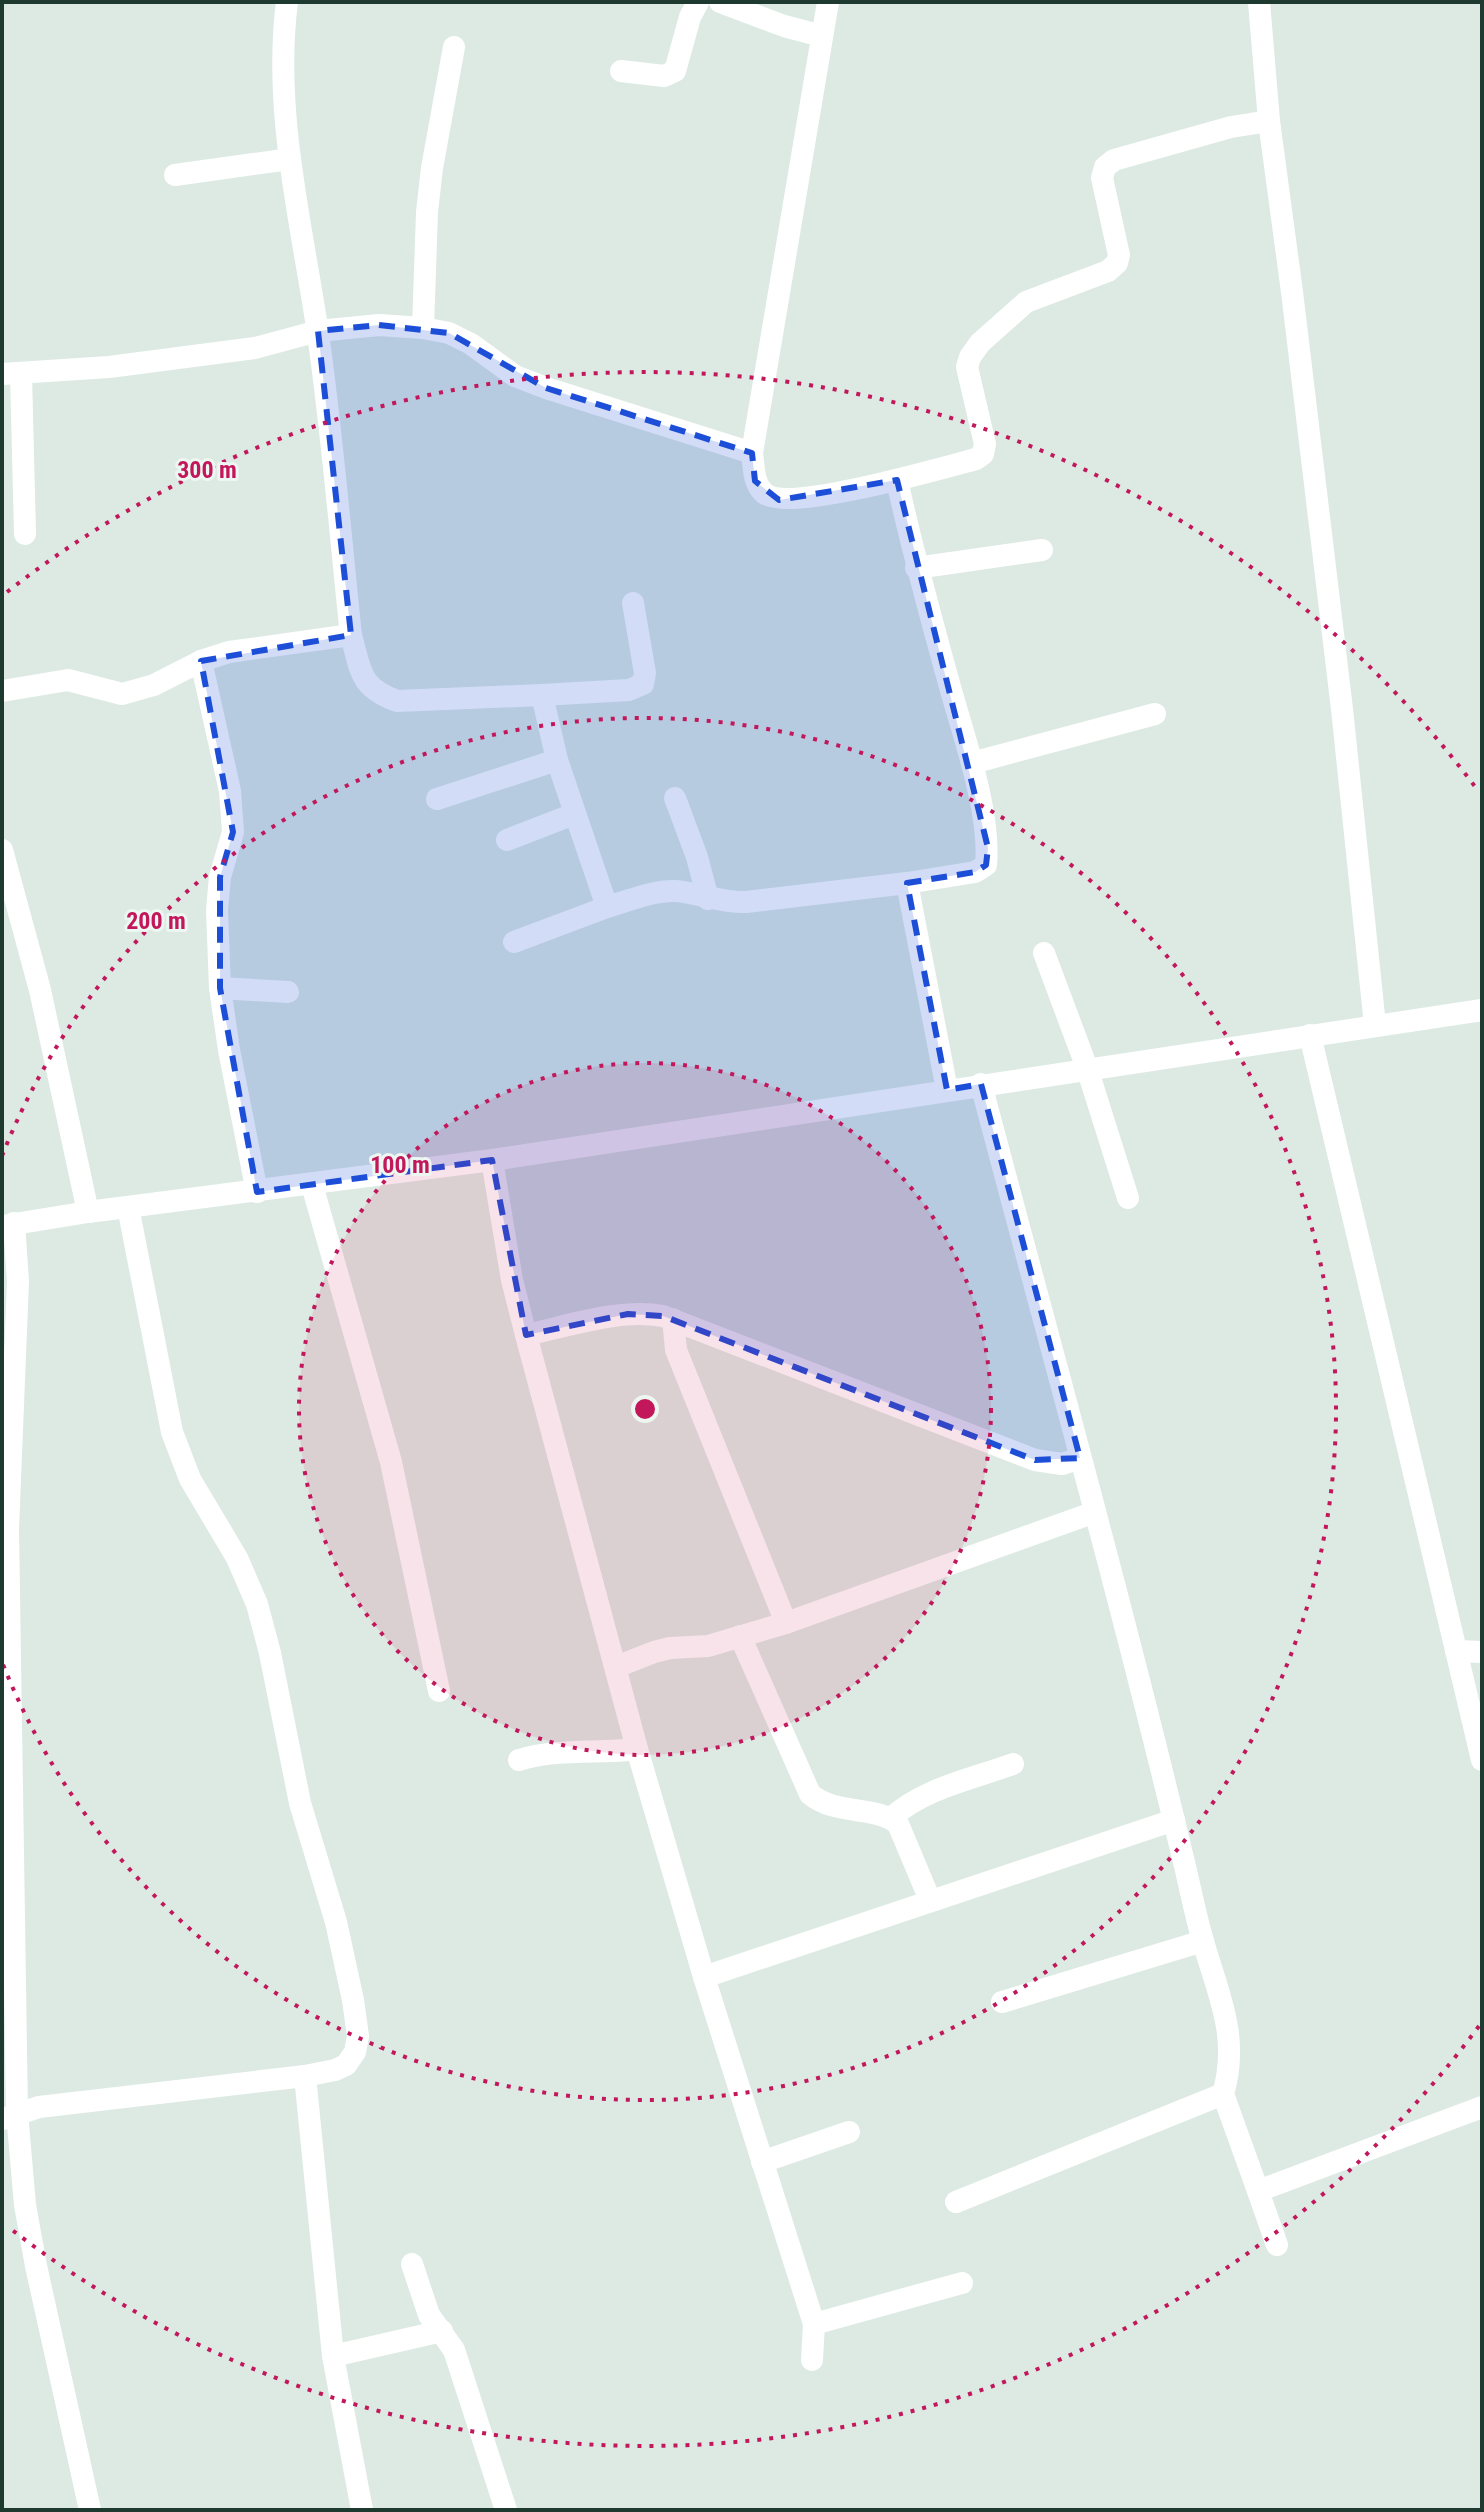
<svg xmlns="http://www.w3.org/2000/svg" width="1484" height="2512" font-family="'Roboto Condensed',sans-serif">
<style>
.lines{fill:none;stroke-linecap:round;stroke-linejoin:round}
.minor{stroke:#fff;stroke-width:22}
.marked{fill:#1d4ed8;fill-opacity:0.2;stroke:#1d4ed8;stroke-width:6;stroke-dasharray:16 10;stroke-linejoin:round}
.ring{fill:none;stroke:#c2185b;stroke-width:4;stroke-dasharray:4 8}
.centre{fill:#c2185b;stroke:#edf7f1;stroke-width:4}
.ring-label{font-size:24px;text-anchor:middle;font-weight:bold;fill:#c2185b;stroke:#edf7f1;stroke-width:6;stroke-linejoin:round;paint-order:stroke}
</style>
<rect width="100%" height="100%" fill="#ddeae3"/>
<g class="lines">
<g class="minor">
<path d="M287 2C273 110 301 221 317 327 332 429 340 533 351 635 361 671 359 687 397 701L542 695 557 760 607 907C628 901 654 890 676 891 700 893 722 903 746 902L907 883 975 872 986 865C991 814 964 737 950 687 931 618 912 550 897 480"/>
<path d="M720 2 784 26 822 36"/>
<path d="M1259 2 1269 121 1292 292 1342 709 1375 1025"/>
<path d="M621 71 664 76 675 71 690 17 698 2"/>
<path d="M175 175 290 159"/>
<path d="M423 328 427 212 432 168 454 47"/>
<path d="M2 374 109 367 255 348 318 331 379 325 423 328 449 333 471 344 515 376 546 388 752 453C754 467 753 483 764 493 787 513 942 468 976 459L983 454 985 444 967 367 970 357 980 343 1026 302 1108 271 1117 263 1119 255 1102 178 1105 167 1114 160 1231 127 1269 121"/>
<path d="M21 374 25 534"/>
<path d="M752 453 828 2"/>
<path d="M916 568 1042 550"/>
<path d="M201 661 230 791 233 832 220 877 217 910 220 988 229 1050 257 1192"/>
<path d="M2 691 68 680 122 694 154 685 201 661 229 652 351 635"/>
<path d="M542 695 629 690 643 684 645 673 633 603"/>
<path d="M972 763 1155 714"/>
<path d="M675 798 697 857 708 899"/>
<path d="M437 799 557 760"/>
<path d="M507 840 574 814"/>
<path d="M2 850 40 990 88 1212"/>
<path d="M907 883 947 1090"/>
<path d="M514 942 607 907"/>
<path d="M1044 953 1087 1068 1128 1198"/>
<path d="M220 988 288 992"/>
<path d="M1310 1035 1482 1760"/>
<path d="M981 1084C1049 1342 1121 1599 1183 1858 1190 1886 1195 1914 1203 1941 1218 1994 1240 2037 1223 2094L1258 2191 1482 2107"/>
<path d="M492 1160 512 1280 526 1335 637 1749 704 1977 814 2324 812 2360"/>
<path d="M312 1185 391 1462 439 1691"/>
<path d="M14 1223 18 1281 8 1529 17 2113 25 2205 36 2266 90 2510"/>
<path d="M2 1226 88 1212 492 1160 1482 1010"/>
<path d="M673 1319 676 1350 786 1623"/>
<path d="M526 1335C568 1326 621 1308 663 1316L1035 1460 1062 1464 1080 1458"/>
<path d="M740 1636 810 1794C836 1816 876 1805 898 1824L930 1900"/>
<path d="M1456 1651 1482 1652"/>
<path d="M616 1667 654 1652 670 1648 708 1646 786 1623 1095 1512"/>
<path d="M519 1760C558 1748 597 1754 637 1749"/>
<path d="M891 1818C924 1788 972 1779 1013 1764"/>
<path d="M704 1977 1174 1820"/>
<path d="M1002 2002 1203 1941"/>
<path d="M305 2076 333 2356 362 2510"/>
<path d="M3 2119 39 2107 305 2076 335 2070 346 2065 355 2052 358 2036 353 2000 336 1922 300 1803 270 1653 257 1604 237 1558 190 1479 172 1432 128 1207"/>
<path d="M762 2162 849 2132"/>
<path d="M1258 2191 1277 2245"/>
<path d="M956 2202 1223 2094"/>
<path d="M412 2264 429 2315 454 2350 506 2510"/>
<path d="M814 2324 962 2283"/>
<path d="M333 2356 442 2331"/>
</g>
</g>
<path class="marked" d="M379 325 449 333 546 388 752 453 755 481 779 500 897 480 988 848 986 865 975 872 907 883 947 1090 981 1084 1080 1458 1035 1460 663 1316 628 1314 526 1335 492 1160 257 1192 220 988V877L233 832 201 661 351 635 318 331Z"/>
<circle cx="645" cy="1409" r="346" fill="#c2185b" fill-opacity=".12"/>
<g class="ring">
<circle cx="645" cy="1409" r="346"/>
<path d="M2 1156A691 691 0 1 1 2 1662"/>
<path d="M1479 2026A1037 1037 0 0 1 7 2226M7 592A1037 1037 0 0 1 1479 792"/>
</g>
<circle cx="645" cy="1409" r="12" class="centre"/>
<g class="ring-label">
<text x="207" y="478">300 m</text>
<text x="156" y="929">200 m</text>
<text x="400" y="1173">100 m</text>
</g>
<rect width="1484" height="2512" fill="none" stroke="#1e3a30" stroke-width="8"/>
</svg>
